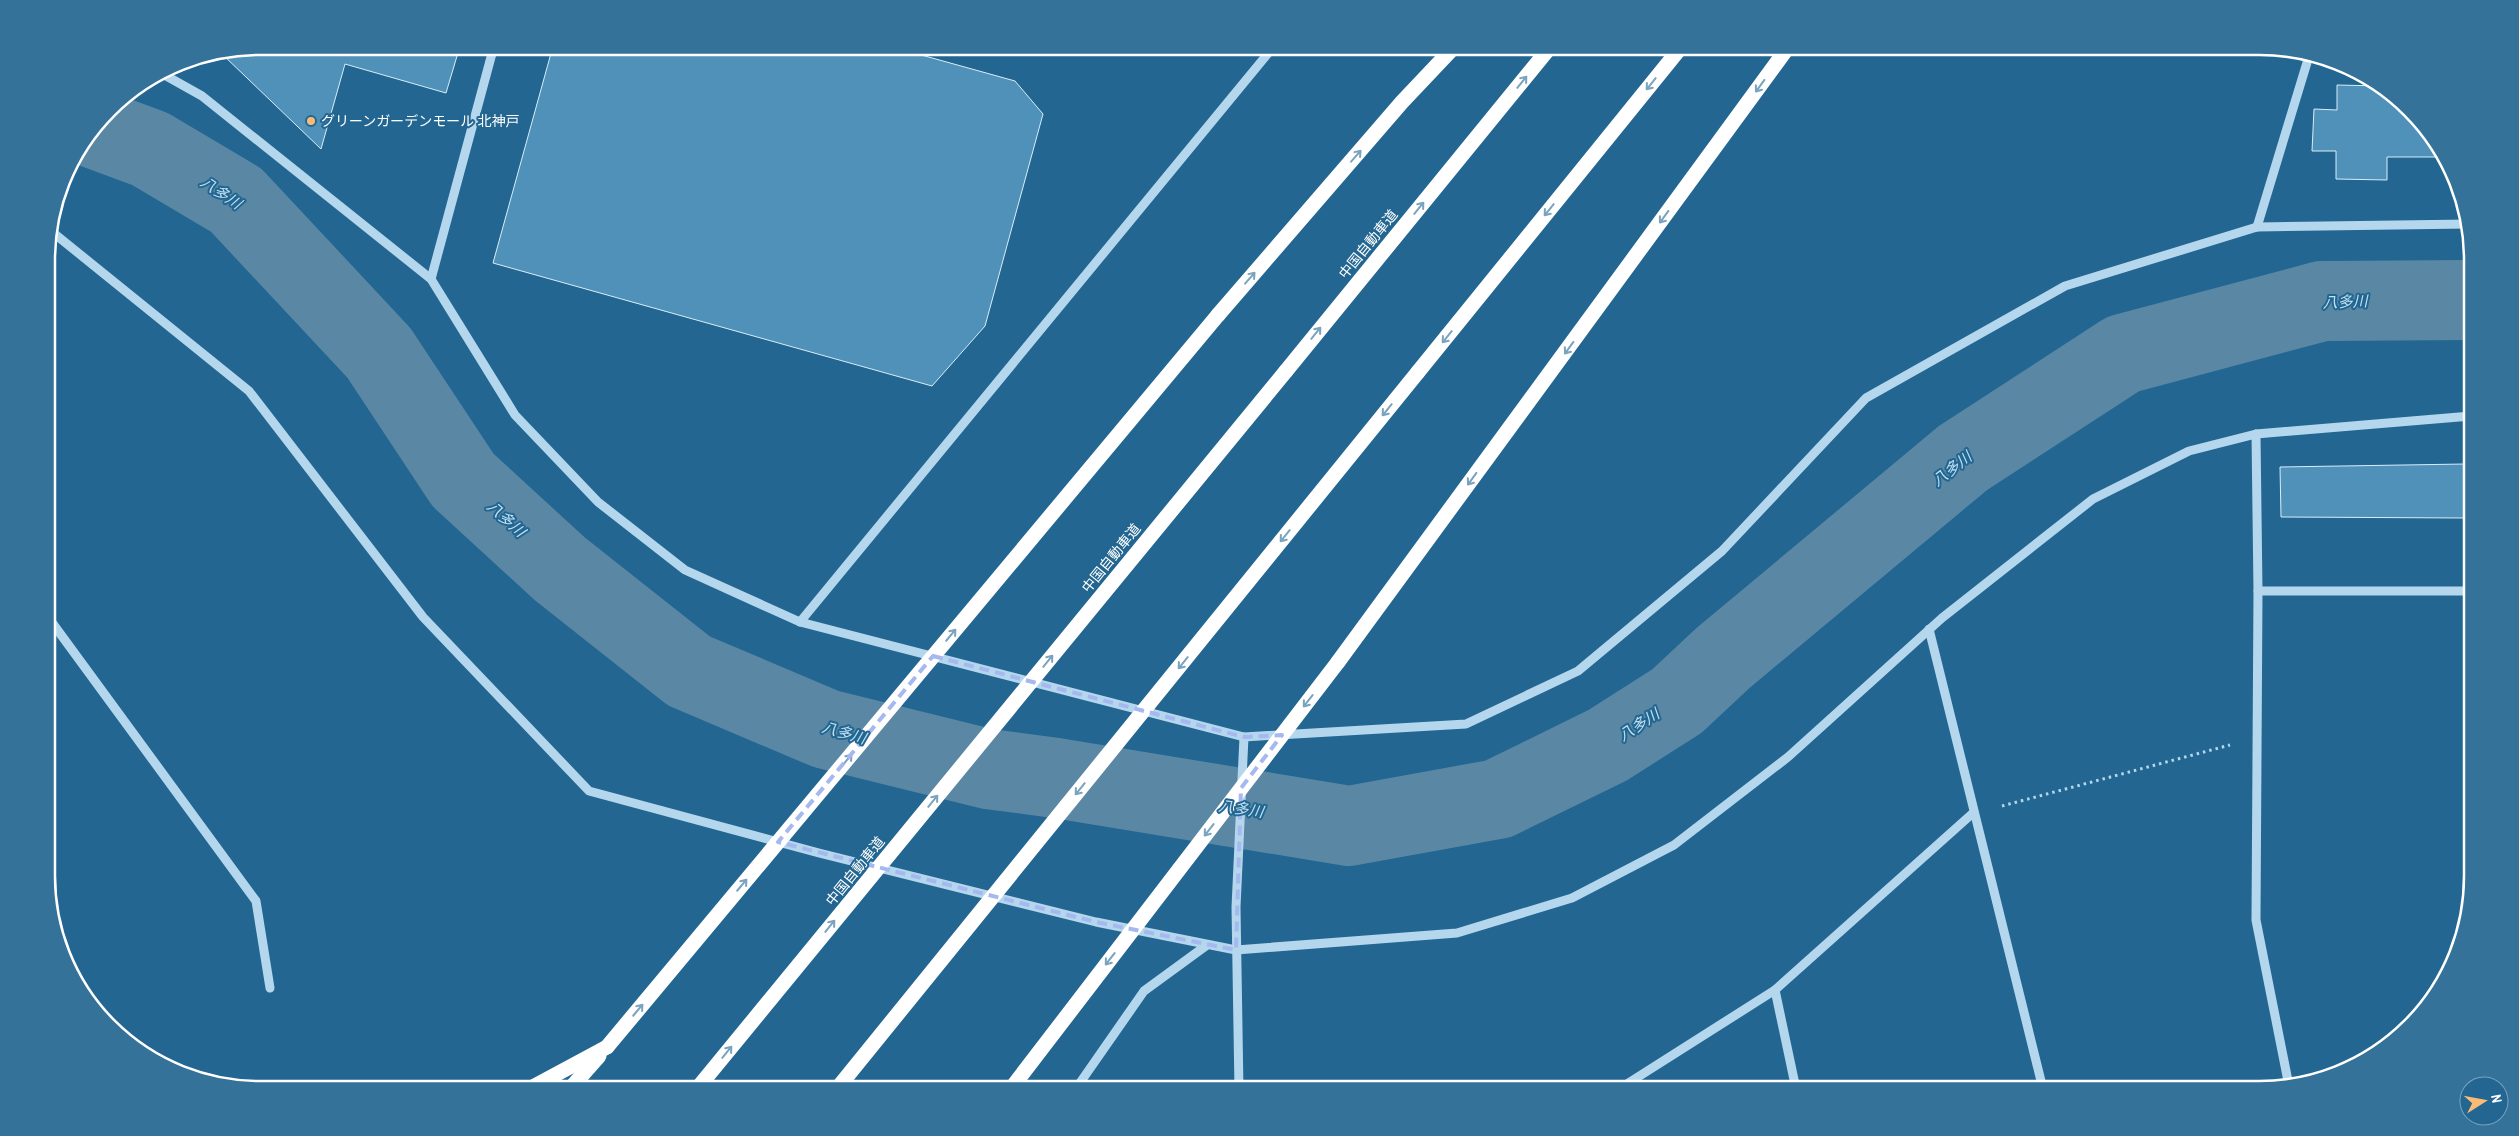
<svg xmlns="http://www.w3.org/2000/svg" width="2519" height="1136" font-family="'Archivo Narrow','Noto Sans JP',sans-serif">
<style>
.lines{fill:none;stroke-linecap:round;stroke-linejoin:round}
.river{stroke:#5a88a4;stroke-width:80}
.building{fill:#4f91b9;stroke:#d9edf9}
.path{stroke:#b4d7ed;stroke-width:3;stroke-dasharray:2.5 4;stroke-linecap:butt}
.minor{stroke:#b4d7ed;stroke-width:9}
.highway{stroke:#fff;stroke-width:15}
.highway-bridge{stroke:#fff;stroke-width:15}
.oneway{stroke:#7aa3bd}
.marked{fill:none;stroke:#a5b8ef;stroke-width:4;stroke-dasharray:10 6;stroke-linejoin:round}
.poi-dot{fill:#f8bc76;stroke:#226691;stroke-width:2}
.labels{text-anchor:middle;stroke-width:4;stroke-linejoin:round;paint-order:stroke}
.poi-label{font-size:14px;fill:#fff;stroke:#226691;text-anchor:start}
.street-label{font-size:14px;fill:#fff;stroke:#226691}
.water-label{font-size:15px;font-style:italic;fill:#c0e1f3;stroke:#226691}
.rim{fill:none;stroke:#fff;stroke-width:2.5}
</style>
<rect width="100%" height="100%" fill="#226691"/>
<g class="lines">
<path class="river" d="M96 129 150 149 236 200 379 353 463 480 560 569 689 671 826 729 988 769 1056 778 1349 826 1498 799 1608 745 1677 701 1723 658 1963 458 2123 354 2322 301 2471 300"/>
</g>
<g class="building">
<path d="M260 46H460L446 93 345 64 321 149 222 54Z"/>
<path d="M553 46H889L1015 81 1043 114 985 326 932 386 493 263Z"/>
<path d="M1185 46H1205L1201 51Z"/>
<path d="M2337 85 2381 86 2389 91 2429 130 2437 145V157H2387V180L2336 179V151H2312L2314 109 2337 110Z"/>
<path d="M2465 464V518L2281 517 2280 467Z"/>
</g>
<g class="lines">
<g class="path">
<path d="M2334 68H2350"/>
<path d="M2002 806 2230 745"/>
</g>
<g class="minor">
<path d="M161 73 202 96 431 279 515 415 598 502 685 570 800 622 1244 737 1466 724 1578 671 1722 551 1866 398 2065 286 2257 227 2469 224"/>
<path d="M2257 227 2309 56"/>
<path d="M51 231 249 391 423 617 589 791 819 853 1096 922 1236 950 1457 933 1572 898 1674 845 1788 757 1942 618 2093 499 2189 451 2256 434 2471 416"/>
<path d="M431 279 494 46"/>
<path d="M2256 434 2258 591"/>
<path d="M48 617 256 901 270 988"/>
<path d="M800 622 1274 46"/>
<path d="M1929 629 2043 1089"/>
<path d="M1775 990 1796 1089"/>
<path d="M2289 1086 2256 920 2258 591H2472"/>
<path d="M1619 1089 1775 990 1973 813"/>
<path d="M1075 1090 1144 991 1207 945"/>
<path d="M1239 1090 1236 907 1244 737"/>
</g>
<g class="highway">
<path d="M1218 315 1402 102 1455 46"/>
<path d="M1286 371 1551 46"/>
<path d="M1418 372 1682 46"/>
<path d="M1338 662 1789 46"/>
<path d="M527 1090 607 1047"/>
<path d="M569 1090 599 1056"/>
</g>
<g class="highway-bridge">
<path d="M607 1047 1218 315"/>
<path d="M696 1090 1286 371"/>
<path d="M836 1090 1418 372"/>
<path d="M1010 1090 1338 662"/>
</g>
</g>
<defs><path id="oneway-shaft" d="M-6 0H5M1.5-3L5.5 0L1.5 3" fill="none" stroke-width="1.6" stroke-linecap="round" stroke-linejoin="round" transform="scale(1.25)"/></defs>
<g class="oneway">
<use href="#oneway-shaft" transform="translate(1522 82) rotate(-51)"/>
<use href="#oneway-shaft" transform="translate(1651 84) rotate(129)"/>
<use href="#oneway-shaft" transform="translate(1760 86) rotate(126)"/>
<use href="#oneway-shaft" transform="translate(1356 156) rotate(-49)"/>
<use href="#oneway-shaft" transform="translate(1419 208) rotate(-51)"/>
<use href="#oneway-shaft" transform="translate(1549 210) rotate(129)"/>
<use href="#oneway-shaft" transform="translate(1664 217) rotate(126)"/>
<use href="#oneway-shaft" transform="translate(1250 278) rotate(-49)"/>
<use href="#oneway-shaft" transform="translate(1316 333) rotate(-51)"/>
<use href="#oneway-shaft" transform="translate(1447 337) rotate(129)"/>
<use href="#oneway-shaft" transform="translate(1569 348) rotate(126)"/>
<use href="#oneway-shaft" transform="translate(1387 410) rotate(129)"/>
<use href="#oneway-shaft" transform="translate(1472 479) rotate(126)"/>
<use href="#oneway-shaft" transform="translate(1285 536) rotate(129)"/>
<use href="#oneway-shaft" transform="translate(951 635) rotate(-50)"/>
<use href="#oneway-shaft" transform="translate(1048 661) rotate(-51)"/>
<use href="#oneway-shaft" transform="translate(1183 663) rotate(129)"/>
<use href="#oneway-shaft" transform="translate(1308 701) rotate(128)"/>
<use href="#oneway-shaft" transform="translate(847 760) rotate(-50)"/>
<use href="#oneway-shaft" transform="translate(1080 789) rotate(129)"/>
<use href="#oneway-shaft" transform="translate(933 801) rotate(-51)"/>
<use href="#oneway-shaft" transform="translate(1209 830) rotate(128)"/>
<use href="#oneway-shaft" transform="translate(742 885) rotate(-50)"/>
<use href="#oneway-shaft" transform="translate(830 926) rotate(-51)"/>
<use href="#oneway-shaft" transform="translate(1110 959) rotate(128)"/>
<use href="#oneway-shaft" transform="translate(638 1010) rotate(-50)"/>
<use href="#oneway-shaft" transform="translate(727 1052) rotate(-51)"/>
</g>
<path class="marked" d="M933 656 1244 737 1282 735 1241 788 1236 950 1096 922 778 842Z"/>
<circle class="poi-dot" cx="311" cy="121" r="5"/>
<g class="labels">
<g class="poi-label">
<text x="321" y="126">グリーンガーデンモール 北神戸</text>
</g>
<g class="street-label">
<text transform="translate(1368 244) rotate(-51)" y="5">中国自動車道</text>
<text transform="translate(1111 558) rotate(-51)" y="5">中国自動車道</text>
<text transform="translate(855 871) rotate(-51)" y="5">中国自動車道</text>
</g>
<g class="water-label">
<text transform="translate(221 193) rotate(34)" y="5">八多川</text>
<text transform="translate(2345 302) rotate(-2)" y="5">八多川</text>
<text transform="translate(1952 469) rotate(-38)" y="5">八多川</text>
<text transform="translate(506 519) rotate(42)" y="5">八多川</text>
<text transform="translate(1639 725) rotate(-33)" y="5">八多川</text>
<text transform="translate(844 733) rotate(16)" y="5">八多川</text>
<text transform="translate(1241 809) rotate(9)" y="5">八多川</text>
</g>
</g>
<path d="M0 0H2519V1136H0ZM260 55H2259A205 205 0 0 1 2464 260V876A205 205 0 0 1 2259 1081H260A205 205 0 0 1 55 876V260A205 205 0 0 1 260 55Z" fill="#34729a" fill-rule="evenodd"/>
<path class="rim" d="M260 55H2259A205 205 0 0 1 2464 260V876A205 205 0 0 1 2259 1081H260A205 205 0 0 1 55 876V260A205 205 0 0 1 260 55Z"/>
<g transform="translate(2484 1101) rotate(79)"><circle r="24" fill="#226691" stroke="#7aa3bd"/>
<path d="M0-4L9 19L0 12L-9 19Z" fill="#f8bc76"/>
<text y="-8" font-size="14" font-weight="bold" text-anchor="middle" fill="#ffffff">N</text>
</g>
</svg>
